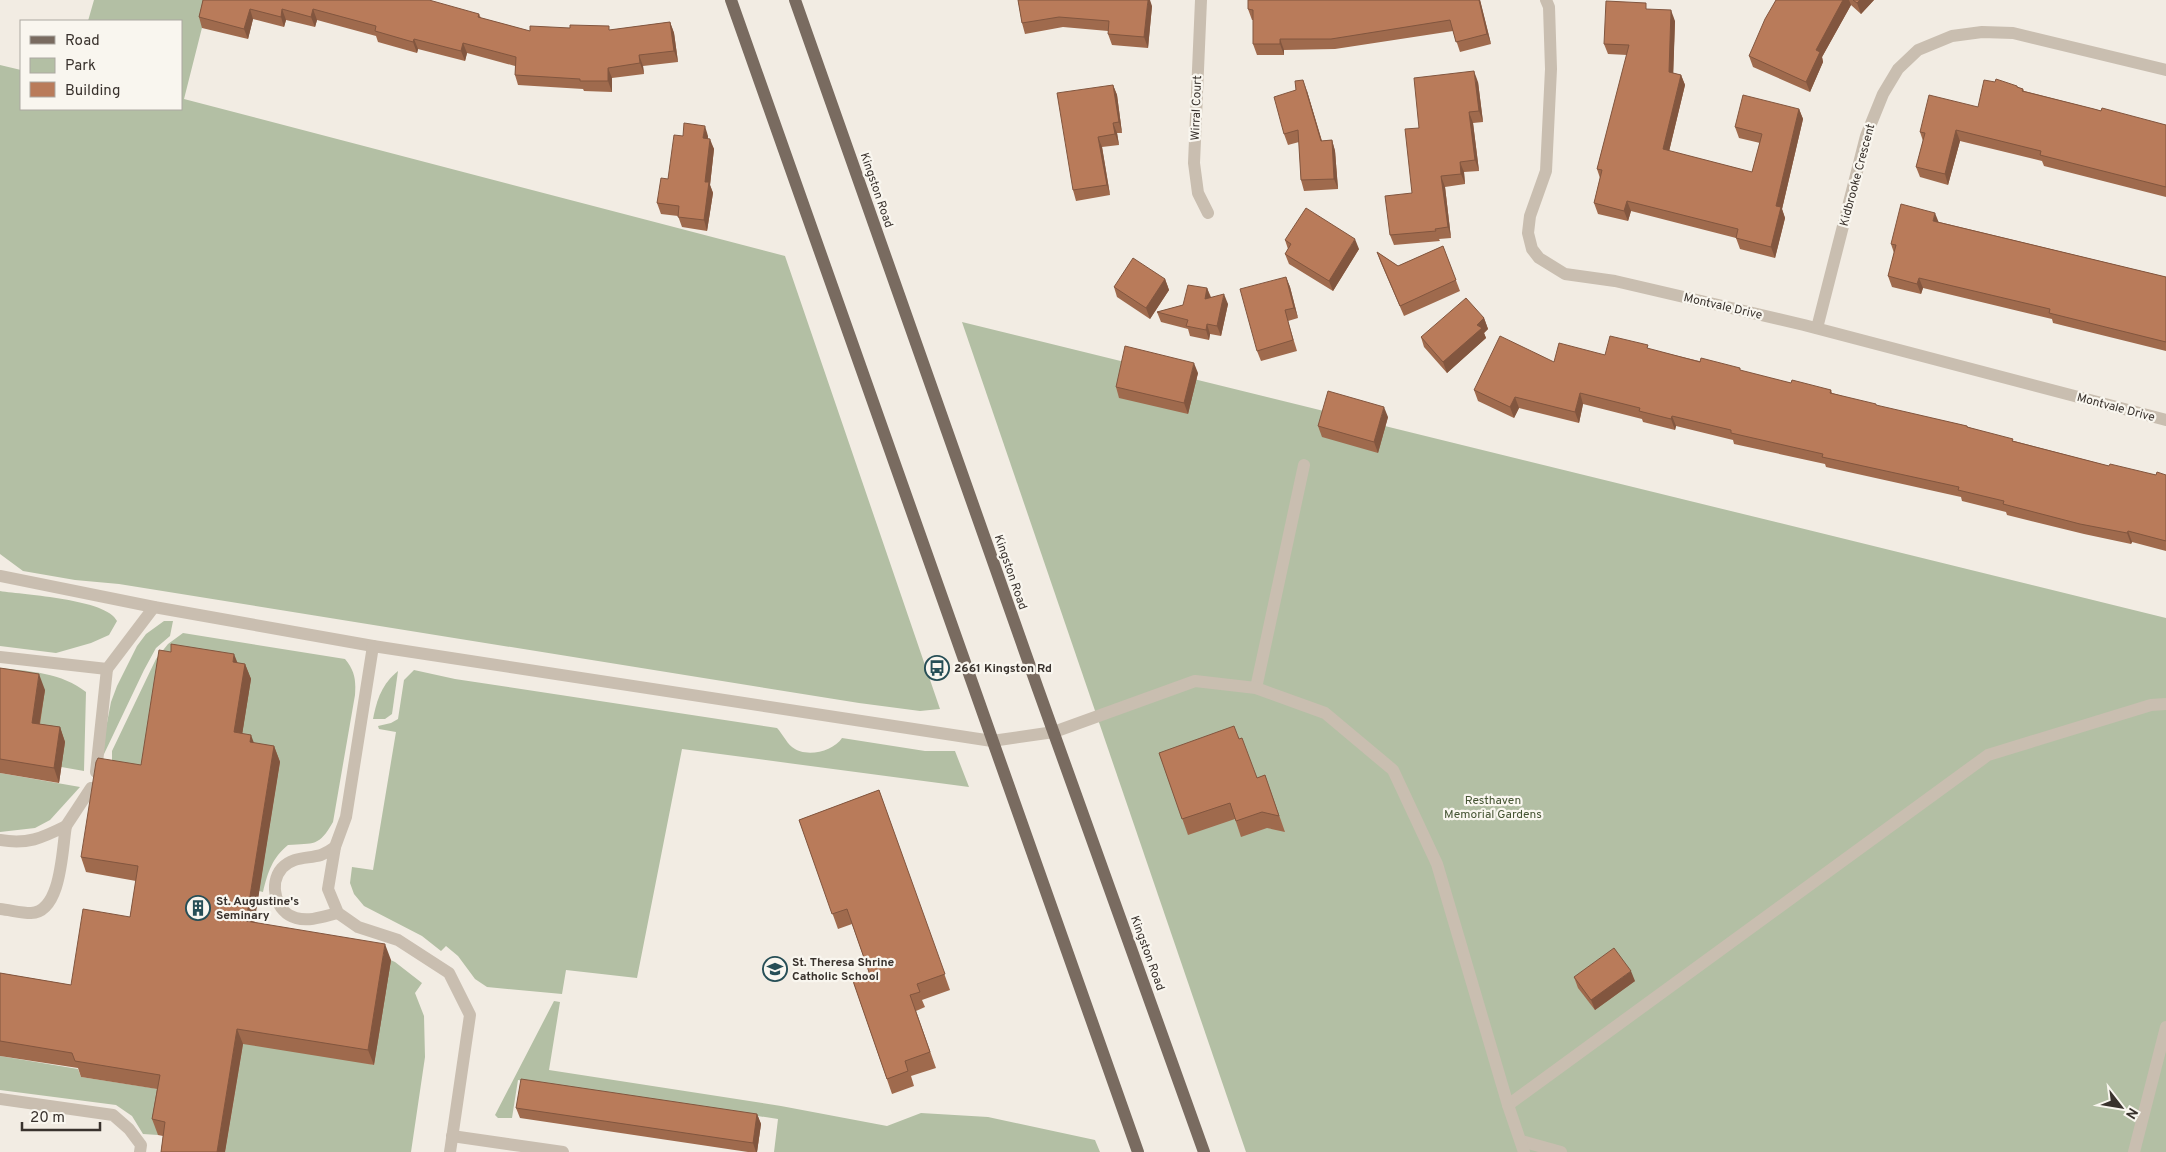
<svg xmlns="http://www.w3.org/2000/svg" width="2166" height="1152" font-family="Overpass,sans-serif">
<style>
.green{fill:#b3bfa4}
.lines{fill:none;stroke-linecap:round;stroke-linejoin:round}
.minor{stroke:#c9beb0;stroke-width:12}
.major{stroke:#796b60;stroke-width:12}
.wall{fill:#9f6a4d}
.shaded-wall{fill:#82563f}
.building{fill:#b97b5a;stroke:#82563f}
.labels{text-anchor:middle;stroke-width:4.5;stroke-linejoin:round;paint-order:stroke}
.street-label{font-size:12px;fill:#39322d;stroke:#f9f6ef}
.poi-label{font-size:12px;font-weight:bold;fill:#39322d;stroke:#f9f6ef;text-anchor:start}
.park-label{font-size:12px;fill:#455433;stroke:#f9f6ef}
</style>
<rect width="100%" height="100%" fill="#f2ece3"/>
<g class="green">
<path d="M94 0H209L184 99 785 256 940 709 920 711 859 703 119 584 75 580 23 571 0 554V65L21 70V109H181V21H88Z"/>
<path d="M962 322 2166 618V1152H1246Z"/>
<path d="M0 591C25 595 107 599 117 621L109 635 91 643 56 653 0 646Z"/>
<path d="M164 621H173L170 636 156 648 144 670 104 754 100 759 111 702 117 686 137 646 146 634Z"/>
<path d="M183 633 345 659C355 671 356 680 355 695L333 822C319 847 314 843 288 845 272 858 268 872 263 892L259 891 280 762 146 780 112 775V751L156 659 168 644Z"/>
<path d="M0 668C28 671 63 673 86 692L84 771 33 762 43 739 0 682Z"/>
<path d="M414 670 455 679 777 728C782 733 786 742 792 747 805 758 833 752 842 738L925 751H955L969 787 682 749 637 978 566 970 562 994 487 987 475 979 458 956 446 946 441 951 422 936 364 906 354 894 350 883 352 867 373 870 396 732 379 729 378 726 391 723 398 719 404 680Z"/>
<path d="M398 671 392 714 385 719H373C377 699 382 684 398 671Z"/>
<path d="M0 773 80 787 50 820 35 828 0 832Z"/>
<path d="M275 926 357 945 395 962 422 983 415 993 424 1016 425 1057 411 1152H225L245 1031 374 1065 390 960 280 942Z"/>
<path d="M554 1001 560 1002 549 1070 781 1106 887 1126 921 1113 988 1117 1095 1140 1100 1152H774L778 1119 518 1080 512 1118H498L495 1115Z"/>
<path d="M0 1056 78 1069 81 1077 165 1090 158 1135 143 1134 132 1116 116 1105 0 1090Z"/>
</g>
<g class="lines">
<g class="minor">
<path d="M1201 0 1194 163 1198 193 1208 213"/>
<path d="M1546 0 1549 7 1551 69 1546 171 1530 216 1528 233 1532 249 1539 258 1565 274 1615 281 1804 325 2166 420"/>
<path d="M1817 328 1866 136 1883 94 1898 69 1918 50 1952 36 1982 32 2013 33 2166 70"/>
<path d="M0 576 154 607 373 646"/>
<path d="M0 657 107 669 154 607"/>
<path d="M1256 688 1304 465"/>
<path d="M96 772 107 669"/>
<path d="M66 826 91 788"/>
<path d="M0 840C27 845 42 838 66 826 62 848 62 912 31 913 21 913 10 910 0 909"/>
<path d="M335 847C331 850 326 853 321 855 308 859 293 856 282 868 268 884 276 913 296 918 310 922 325 916 338 913"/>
<path d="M0 1099 113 1115 129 1129 141 1145 140 1152"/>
<path d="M1508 1105 1988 755 2151 705 2166 704"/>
<path d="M452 1136 563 1152"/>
<path d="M1521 1141 1561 1152"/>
<path d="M450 1152 470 1015 449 973 398 940 358 927 338 913 328 889 335 847 346 817 373 646 992 741 1054 732 1195 681 1256 688 1325 713 1393 770 1437 864 1508 1105 1524 1152"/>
<path d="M2134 1152 2166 1027"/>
</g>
<g class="major">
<path d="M731 0 1138 1152"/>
<path d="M795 0 1038 689 1204 1152"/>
</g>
</g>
<g class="wall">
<path d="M203 0 479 14 481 18 530 31 570 28 610 30 670 22 674 33 678 62 643 66 644 74 612 78V92L584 91 583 89 518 85 515 75V66L467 53 465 61 418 49 417 53 378 42 376 36 317 20 315 27 286 20 284 27 253 19 248 39 202 28 199 17Z"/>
<path d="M1018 0 1152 6 1148 48 1112 45 1108 34V31L1063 27 1025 34 1022 23Z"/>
<path d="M1248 0H1480L1491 44 1460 52 1453 31 1335 49 1284 50V55H1257L1253 44V20H1252L1248 9Z"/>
<path d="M1776 0H1874L1861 14 1851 5 1822 57 1823 62 1810 92 1753 67 1749 56Z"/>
<path d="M1649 9 1675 21 1673 73 1681 75 1685 85 1669 151 1752 172 1760 143 1739 138 1735 127 1799 109 1803 119 1782 209 1785 218 1775 258 1740 249 1736 238 1631 211 1628 221 1598 214 1594 203 1600 178 1597 169 1627 55 1608 54 1604 44Z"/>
<path d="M1478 82 1483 122 1473 123 1479 171 1464 172 1465 184 1445 187 1451 238 1439 239 1440 241 1394 245 1390 235 1412 193 1419 128Z"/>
<path d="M1113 85 1117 95 1122 133H1117L1119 145 1102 147 1110 195 1076 201 1073 190Z"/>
<path d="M2017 86 2018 88 2023 89 2024 91 2094 109 2166 125V197L2044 166 2042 161 1960 141 1948 185 1920 177 1916 167 1923 141 1920 132 1978 107Z"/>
<path d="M1307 91 1322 141 1332 140 1335 151 1338 189 1304 191 1301 180 1299 142 1288 145 1284 134Z"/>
<path d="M683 136H708V138L714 149 710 185 713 193 707 231 682 227 678 216 661 214 657 203 668 179Z"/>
<path d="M1939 222 2166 277V351L2053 323 2052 319 1923 288 1921 294 1892 287 1888 276 1894 253 1891 244Z"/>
<path d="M1285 240 1359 249 1333 291 1289 264 1285 254 1288 249Z"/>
<path d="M1443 246 1460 291 1404 316 1381 263 1377 252 1398 266Z"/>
<path d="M1286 277 1290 287 1298 318 1288 321 1297 351 1261 361 1257 351Z"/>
<path d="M1165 279 1169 290 1150 319 1117 297 1114 287Z"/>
<path d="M1207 288 1211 297 1228 304 1221 336 1210 334 1209 340 1190 336 1188 329 1161 322 1157 312 1183 305Z"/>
<path d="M1484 318 1488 329 1484 333 1486 338 1447 373 1424 347 1421 337Z"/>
<path d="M1649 349 1791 383 1831 390 1832 393 1877 406 1967 426 1968 427 2014 441 2109 466 2156 475H2166V551L2132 542 2131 544 2084 534 2007 515 2006 512 1962 501 1961 497 1826 467 1825 464 1734 444 1733 440 1676 426 1675 430 1643 422 1642 419 1583 404 1579 423 1519 408 1514 418 1478 401 1474 390 1554 362Z"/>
<path d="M1198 373 1188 414 1119 398 1116 387Z"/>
<path d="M1388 417 1378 453 1322 437 1318 426Z"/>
<path d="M237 663 245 664 251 679 242 734 254 743 274 746 280 762 254 922 391 960 374 1065 243 1044 225 1152H161L163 1136 158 1135 152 1119 157 1089 81 1077 78 1068 0 1056V973L71 985 130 917 136 881 86 872 81 857 141 765Z"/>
<path d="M0 668 45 690 40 724 60 727 65 742 59 783 0 773Z"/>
<path d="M1239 739 1257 778 1265 775 1285 832 1267 828 1241 837 1235 819 1188 835 1159 753Z"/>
<path d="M879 790 950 990 922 1000 925 1007 916 1011 936 1068 911 1076 914 1086 892 1094 853 981 870 975 852 924 838 929 799 820Z"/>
<path d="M1574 977 1635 981 1595 1010 1578 988Z"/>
<path d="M516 1108 757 1114 761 1124 757 1152H748L520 1118Z"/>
</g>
<g class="shaded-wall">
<path d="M1148 0H1150L1152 6 1148 48 1144 37Z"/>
<path d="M1479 0H1480L1491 44 1487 34Z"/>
<path d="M1843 0H1849L1851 5 1822 57 1823 62 1810 92 1806 82 1816 50Z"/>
<path d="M1860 0H1874L1861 14 1857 3Z"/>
<path d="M250 9 253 19 248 39 244 29Z"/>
<path d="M282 9 286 20 284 27 281 17Z"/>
<path d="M313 9 317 20 315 27 311 17Z"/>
<path d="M1671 10 1675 21 1673 82 1669 72Z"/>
<path d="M670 22 674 33 678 62 674 51Z"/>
<path d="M414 39 418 49 417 53 413 42Z"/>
<path d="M1280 39 1284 50V55L1280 44Z"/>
<path d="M463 43 467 53 465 61 461 51Z"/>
<path d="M639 55 643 66 644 74 640 63Z"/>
<path d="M608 68 612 78V92L608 81Z"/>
<path d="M1474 71 1478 82 1483 122 1479 111Z"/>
<path d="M1681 75 1685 85 1667 160 1663 149Z"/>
<path d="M1303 80 1307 91 1325 152 1321 141Z"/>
<path d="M1113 85 1117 95 1122 133 1119 122Z"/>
<path d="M1799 109 1803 119 1782 209 1785 218 1775 258 1771 247 1776 206Z"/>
<path d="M1469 112 1473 123 1479 171 1475 160Z"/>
<path d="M1113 123 1117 133 1119 145 1115 134Z"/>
<path d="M705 126 708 136 707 148 703 138Z"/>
<path d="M1956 130 1960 141 1948 185 1945 174Z"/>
<path d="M1098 137 1102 147 1110 195 1107 185Z"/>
<path d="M710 139 714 149 710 185 713 193 707 231 704 220 705 182Z"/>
<path d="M1332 140 1335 151 1338 189 1334 179Z"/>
<path d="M1460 162 1464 172 1465 184 1461 174Z"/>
<path d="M1441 176 1445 187 1451 238 1448 227Z"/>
<path d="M1627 201 1631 211 1628 221 1624 211Z"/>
<path d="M1935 213 1939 223 1933 221Z"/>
<path d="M1355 239 1359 249 1333 291 1329 281Z"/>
<path d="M1286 277 1290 287 1298 318 1294 308Z"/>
<path d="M1919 278 1923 288 1921 294 1917 284Z"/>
<path d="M1165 279 1169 290 1150 319 1146 308Z"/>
<path d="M1207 288 1211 299H1205Z"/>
<path d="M1224 294 1228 304 1221 336 1217 326Z"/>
<path d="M1484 318 1488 329 1484 333 1486 338 1447 373 1443 362Z"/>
<path d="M1207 324 1210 334 1209 340 1206 330Z"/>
<path d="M1194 363 1198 373 1188 414 1184 403Z"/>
<path d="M1580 393 1583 404 1579 423 1575 412Z"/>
<path d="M1515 397 1519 408 1514 418 1510 407Z"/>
<path d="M1384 407 1388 417 1378 453 1374 442Z"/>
<path d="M1672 416 1676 426 1675 430 1671 419Z"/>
<path d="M2128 531 2132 542 2131 544 2127 533Z"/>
<path d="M234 654 240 669 233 662Z"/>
<path d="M245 664 251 679 240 748 234 732Z"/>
<path d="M39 674 45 690 37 738 32 723Z"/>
<path d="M60 727 65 742 59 783 54 768Z"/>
<path d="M251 735 257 751 250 742Z"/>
<path d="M274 746 280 762 252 937 246 921Z"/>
<path d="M385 944 391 960 374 1065 368 1050Z"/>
<path d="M1631 971 1635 981 1595 1010 1591 1000Z"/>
<path d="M237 1029 243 1044 225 1152H217Z"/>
<path d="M757 1114 761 1124 757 1152H756L753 1143Z"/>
</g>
<g class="building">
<path d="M203 0H429L479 14 478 17 530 31V26L570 28V25L609 26V30L670 22 674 51 639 55 640 63 608 68V81H580V79L515 75 516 57 463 43 461 51 414 39 413 42 375 31 376 26 313 9 311 17 282 9 281 17 250 9 244 29 199 17Z"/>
<path d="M1018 0H1148L1144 37 1108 34 1109 21 1059 17 1022 23Z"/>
<path d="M1248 0H1479L1487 34 1456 42 1450 20 1331 39H1280V44H1253V10L1248 9Z"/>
<path d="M1776 0H1843L1816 50 1820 52 1806 82 1749 56 1765 19Z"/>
<path d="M1853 0H1860L1857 3Z"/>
<path d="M1606 1 1646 3V9L1671 10 1669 72 1681 75 1663 149 1752 172 1762 134 1735 127 1743 95 1799 109 1776 206 1781 207 1771 247 1736 238 1738 229 1627 201 1624 211 1594 203 1602 170 1597 169 1629 45 1604 44Z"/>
<path d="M1474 71 1479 111 1469 112 1475 160 1460 162 1461 174 1441 176 1448 227 1435 229 1436 231 1390 235 1385 196 1412 193 1405 129 1419 128 1414 78Z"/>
<path d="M1996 79 2017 86V87L2023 89 2022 91 2094 109 2101 111 2102 108 2166 125V187L2040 155 2041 151 1956 130 1945 174 1916 167 1925 133 1920 132 1929 95 1978 107 1984 80 1995 82Z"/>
<path d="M1303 80 1321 141 1332 140 1334 179 1301 180 1298 130 1284 134 1274 97 1296 90 1295 81Z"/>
<path d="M1113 85 1119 122 1113 123 1115 134 1098 137 1107 185 1073 190 1057 93Z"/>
<path d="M684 123 705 126 703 138 710 139 705 182H709L704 220 678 217 679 206 657 203 661 178 668 179 674 135 683 136Z"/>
<path d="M1901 204 1935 213 1933 221 2166 277V342L2049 313 2050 309 1919 278 1917 284 1888 276 1896 245 1891 244Z"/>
<path d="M1306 208 1355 239 1329 281 1285 254 1291 244 1285 240Z"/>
<path d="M1443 246 1456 280 1400 306 1377 252 1398 266Z"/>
<path d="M1133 258 1165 279 1146 308 1114 287Z"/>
<path d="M1286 277 1294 308 1285 310 1293 340 1257 351 1240 289Z"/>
<path d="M1188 285 1207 288 1205 299 1224 294 1217 326 1207 324 1206 330 1186 326 1188 320 1157 312 1183 305Z"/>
<path d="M1466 298 1484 318 1477 325 1482 328 1443 362 1421 337Z"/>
<path d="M1500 336 1554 362 1559 343 1605 355 1610 336 1648 345 1647 348 1700 362 1701 358 1740 368V370L1791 383 1792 380 1831 390 1830 393 1876 404V405L1967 426V427L2013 439 2012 441 2109 466 2110 464 2156 475 2157 472 2166 475V541L2128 531 2127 533 2080 524 2003 504 2004 501 1958 490 1959 487 1822 457 1823 454 1731 433V430L1672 416 1671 419 1639 411 1640 408 1580 393 1575 412 1515 397 1510 407 1474 390Z"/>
<path d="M1125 346 1194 363 1184 403 1116 387Z"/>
<path d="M1328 391 1384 407 1374 442 1318 426Z"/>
<path d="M171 644 234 654 233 662 245 664 234 732 251 735 250 742 274 746 246 921 385 944 368 1050 237 1029 217 1152H161L165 1122 152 1119 160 1075 75 1061 72 1053 0 1041V973L71 985 83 909 130 917 138 866 81 857 96 762 98 758 141 765 159 650 171 652Z"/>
<path d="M0 668 39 674 32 723 60 727 54 768 0 759Z"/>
<path d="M1234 726 1239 739 1242 738 1257 778 1265 775 1279 816 1262 812 1236 821 1230 803 1182 819 1159 753Z"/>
<path d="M879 790 945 974 917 984 920 992 910 995 930 1052 905 1061 908 1071 887 1079 853 981 870 975 847 909 832 914 799 820Z"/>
<path d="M1614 948 1631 971 1591 1000 1574 977Z"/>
<path d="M521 1079 757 1114 753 1143 516 1108Z"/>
</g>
<defs>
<symbol id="bus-ring" viewBox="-11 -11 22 22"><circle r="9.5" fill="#f9f6ef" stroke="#264e56" stroke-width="1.5"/><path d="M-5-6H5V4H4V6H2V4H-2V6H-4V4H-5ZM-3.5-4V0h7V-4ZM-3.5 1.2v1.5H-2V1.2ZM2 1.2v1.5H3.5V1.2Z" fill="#264e56"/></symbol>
<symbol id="building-ring" viewBox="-11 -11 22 22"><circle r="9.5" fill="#f9f6ef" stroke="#264e56" stroke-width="1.5"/><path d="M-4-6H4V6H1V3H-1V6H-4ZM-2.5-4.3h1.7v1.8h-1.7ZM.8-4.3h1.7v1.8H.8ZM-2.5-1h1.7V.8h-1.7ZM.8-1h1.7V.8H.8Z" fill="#264e56"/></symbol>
<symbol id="school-ring" viewBox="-11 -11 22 22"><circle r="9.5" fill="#f9f6ef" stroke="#264e56" stroke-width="1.5"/><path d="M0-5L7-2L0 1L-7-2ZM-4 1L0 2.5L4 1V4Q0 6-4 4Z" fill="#264e56"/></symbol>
</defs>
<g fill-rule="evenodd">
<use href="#bus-ring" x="923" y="654" width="28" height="28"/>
<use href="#building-ring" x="184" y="894" width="28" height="28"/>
<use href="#school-ring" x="761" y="955" width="28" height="28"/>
</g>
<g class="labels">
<g class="street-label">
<text transform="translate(1196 108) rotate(-88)" y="4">Wirral Court</text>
<text transform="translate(1857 175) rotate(-75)" y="4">Kidbrooke Crescent</text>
<text transform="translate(877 190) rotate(71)" y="4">Kingston Road</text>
<text transform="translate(1723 306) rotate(13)" y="4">Montvale Drive</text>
<text transform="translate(2116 407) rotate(15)" y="4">Montvale Drive</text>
<text transform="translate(1011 572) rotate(71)" y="4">Kingston Road</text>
<text transform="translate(1148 953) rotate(70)" y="4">Kingston Road</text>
</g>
<g class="poi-label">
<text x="954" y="672">2661 Kingston Rd</text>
<text x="216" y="905">St. Augustine's<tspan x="216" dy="14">Seminary</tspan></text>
<text x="792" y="966">St. Theresa Shrine<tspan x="792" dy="14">Catholic School</tspan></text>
</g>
<g class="park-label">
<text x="1493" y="804">Resthaven<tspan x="1493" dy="14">Memorial Gardens</tspan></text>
</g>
</g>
<rect x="20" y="20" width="162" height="90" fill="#f9f6ef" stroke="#aca8a1"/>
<rect x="30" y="36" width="25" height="8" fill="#796b60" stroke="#aca8a1"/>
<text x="65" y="45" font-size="15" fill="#39322d">Road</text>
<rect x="30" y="58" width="25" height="15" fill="#b3bfa4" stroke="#aca8a1"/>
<text x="65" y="70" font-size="15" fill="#39322d">Park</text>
<rect x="30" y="82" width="25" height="15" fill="#b97b5a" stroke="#aca8a1"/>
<text x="65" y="95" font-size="15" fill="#39322d">Building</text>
<g transform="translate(2121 1107) rotate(121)" stroke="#f9f6ef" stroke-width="4" paint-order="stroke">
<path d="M0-4L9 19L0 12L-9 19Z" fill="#39322d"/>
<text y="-8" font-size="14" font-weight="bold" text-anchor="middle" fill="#39322d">N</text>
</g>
<path d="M22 1122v8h78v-8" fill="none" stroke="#39322d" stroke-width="2.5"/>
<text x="30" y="1122" font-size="15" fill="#39322d" stroke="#f9f6ef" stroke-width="4" paint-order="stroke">20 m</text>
</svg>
